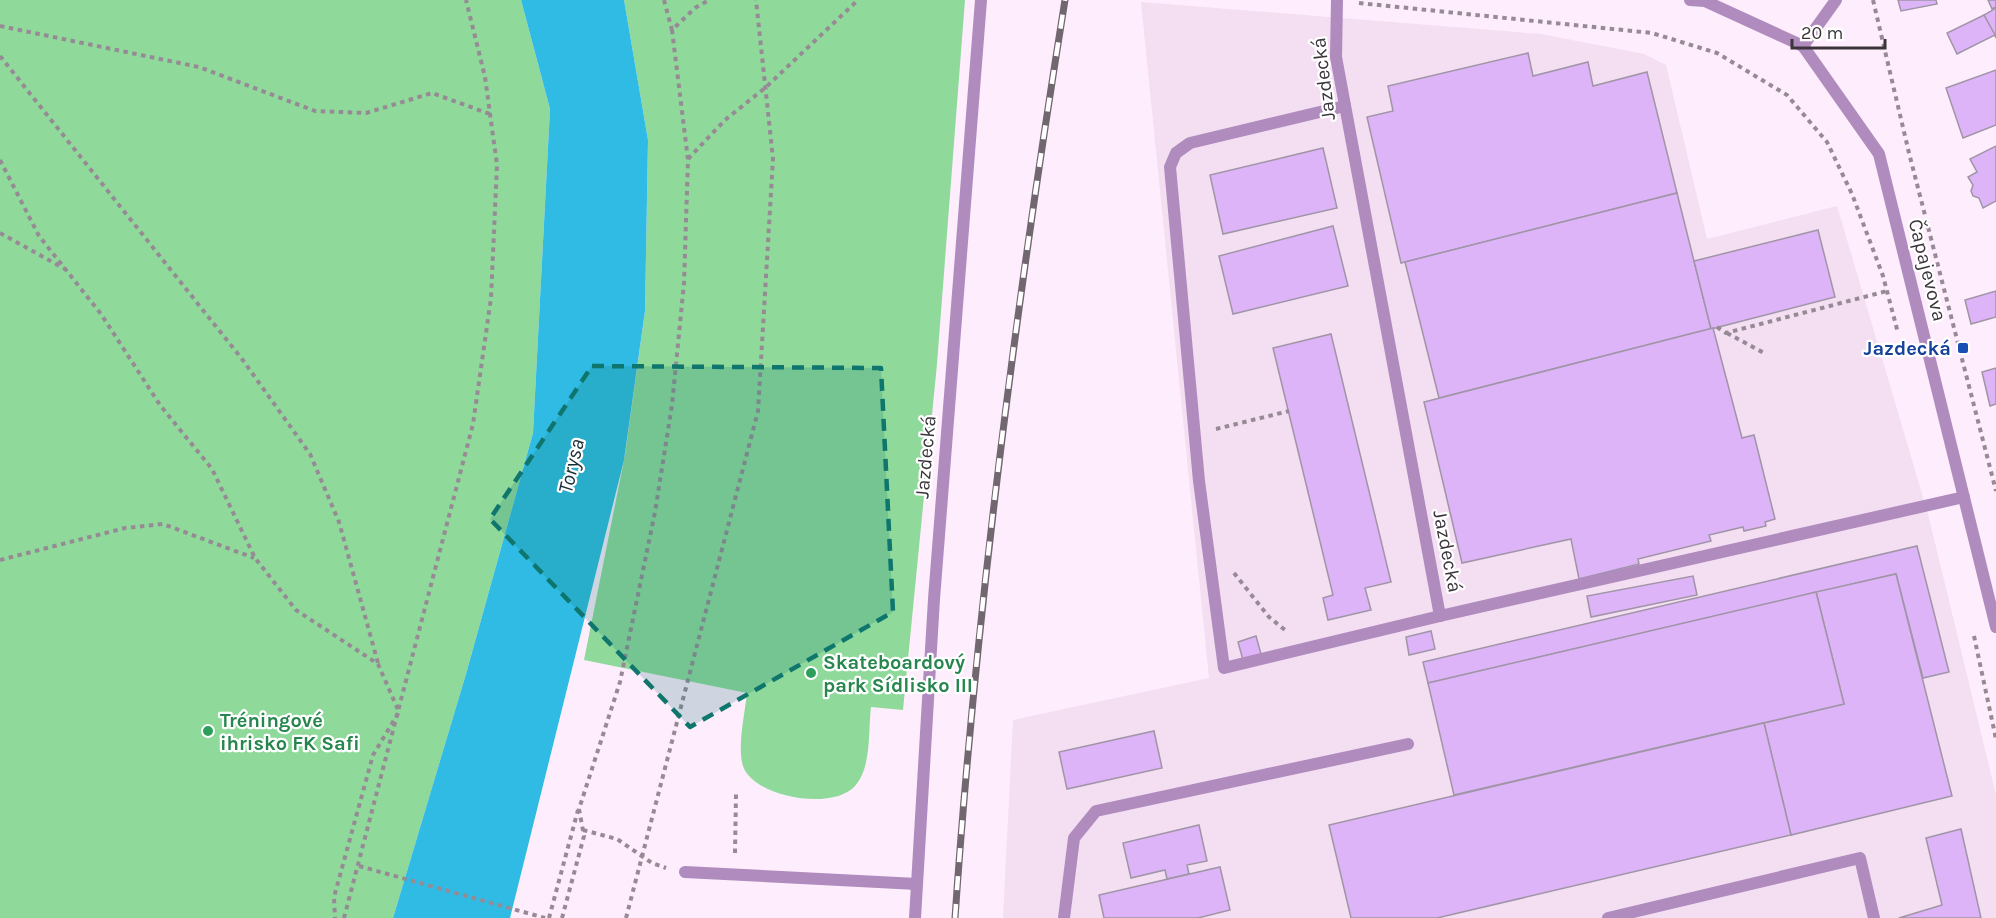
<svg xmlns="http://www.w3.org/2000/svg" width="1996" height="918" font-family="Karla,sans-serif">
<style>
.built{fill:#f4def2}
.green{fill:#8fd99b}
.water{fill:#2fbbe3}
.building{fill:#ddb4f7;stroke:#9f95a6;stroke-width:1.5}
.lines{fill:none;stroke-linecap:round;stroke-linejoin:round}
.path{stroke:#968b95;stroke-width:4;stroke-dasharray:4.5 4.5;stroke-linecap:butt}
.lane{stroke:#af8bbe;stroke-width:12}
.street{stroke:#af8bbe;stroke-width:12}
.rail-casing{stroke:#70676f;stroke-width:7}
.rail{stroke:#fff;stroke-width:4.5;stroke-dasharray:14;stroke-linecap:butt}
.marked{fill:#0f766e;fill-opacity:0.2;stroke:#0f766e;stroke-width:4.5;stroke-dasharray:12 8;stroke-linejoin:round}
.transit-dot{fill:#1a4fb4;stroke:#fff;stroke-width:2}
.leisure-dot{fill:#2e9e5b;stroke:#fff;stroke-width:2}
.labels{text-anchor:middle;stroke-width:4.5;stroke-linejoin:round;paint-order:stroke}
.street-label{font-size:20px;fill:#3b353b;stroke:#fff}
.transit-label{font-size:20px;font-weight:bold;fill:#164399;stroke:#fff;text-anchor:end}
.leisure-label{font-size:20px;font-weight:bold;fill:#27864d;stroke:#fff;text-anchor:start}
.water-label{font-size:21px;font-style:italic;fill:#182e36;stroke:#fff}
</style>
<rect width="100%" height="100%" fill="#feedfd"/>
<path class="built" d="M1141 2 1541 34 1644 54 1666 65 1707 239 1837 206 1928 514 1996 795V918H1003L1013 720 1209 678Z"/>
<g class="green">
<path d="M0 0H521L550 109 533 433 466 674 393 918H0Z"/>
<path d="M624 0H965L937 364 903 710 871 707C868 730 872 767 855 786 833 811 754 798 743 766 737 748 745 712 747 693L584 660 625 455 645 311 648 140Z"/>
</g>
<path class="water" d="M521 0H624L648 140 645 311 624 460 510 918H393L466 674 533 433 550 109Z"/>
<g class="building">
<path d="M1898 0H1936L1937 4 1901 11Z"/>
<path d="M1988 0H1996V7L1992 9Z"/>
<path d="M1996 8V38L1984 15Z"/>
<path d="M1984 15 1995 35 1957 54 1947 33Z"/>
<path d="M1528 53 1533 76 1588 62 1593 86 1647 72 1677 193 1401 263 1367 117 1393 111 1388 86Z"/>
<path d="M1996 70V125L1963 138 1946 88Z"/>
<path d="M1996 146V201L1983 208 1979 198 1973 196 1971 191 1973 185 1968 177 1977 172 1970 159Z"/>
<path d="M1323 148 1337 208 1223 234 1210 175Z"/>
<path d="M1677 193 1711 329 1439 398 1405 262Z"/>
<path d="M1333 226 1348 286 1233 314 1219 256Z"/>
<path d="M1818 230 1835 297 1711 329 1694 261Z"/>
<path d="M1996 291V317L1971 324 1965 300Z"/>
<path d="M1713 328 1742 438 1754 435 1775 519 1765 522 1766 526 1744 531 1743 527 1709 535 1711 541 1638 559 1639 564 1579 579 1571 539 1462 563 1424 402Z"/>
<path d="M1331 334 1391 582 1365 588 1371 610 1328 620 1323 598 1333 595 1273 348Z"/>
<path d="M1996 368V404L1990 406 1982 372Z"/>
<path d="M1917 546 1949 672 1923 678 1896 574 1428 683 1423 662Z"/>
<path d="M1896 574 1952 796 1791 835 1764 723 1844 704 1816 592Z"/>
<path d="M1693 576 1697 595 1591 617 1587 596Z"/>
<path d="M1816 592 1844 704 1454 795 1428 683Z"/>
<path d="M1431 631 1435 649 1409 655 1406 637Z"/>
<path d="M1256 636 1261 654 1243 660 1238 642Z"/>
<path d="M1764 723 1791 835 1437 918H1351L1329 825Z"/>
<path d="M1154 731 1162 768 1067 789 1059 752Z"/>
<path d="M1199 825 1207 861 1187 865 1189 874 1167 879 1165 870 1131 878 1123 843Z"/>
<path d="M1961 829 1981 918H1899L1942 905 1926 838Z"/>
<path d="M1220 867 1230 910 1198 918H1104L1099 895Z"/>
</g>
<g class="lines">
<g class="path">
<path d="M664 0 672 30"/>
<path d="M1873 0 1909 153 1996 491"/>
<path d="M1359 3 1652 33 1717 53 1787 95 1827 142 1852 194 1883 276 1898 333"/>
<path d="M0 26 199 67 315 111 366 113 432 93 490 114"/>
<path d="M0 56 242 359 310 454 339 522 378 663"/>
<path d="M688 159 725 120 765 88 858 0"/>
<path d="M0 160 39 236 101 314 160 405 212 469 255 558 296 610 378 664 399 712 373 755 334 897 335 918"/>
<path d="M0 233 65 269"/>
<path d="M1717 327 1726 333 1887 291"/>
<path d="M1727 333 1764 353"/>
<path d="M1216 429 1289 411"/>
<path d="M0 560 125 528 163 524 254 558"/>
<path d="M1234 573 1269 617 1285 630"/>
<path d="M1974 636 1996 739"/>
<path d="M583 830 617 839 652 863 666 868"/>
<path d="M735 853 736 793"/>
<path d="M359 866 545 918"/>
<path d="M344 918 473 424 491 298 497 165 485 77 466 0"/>
<path d="M549 918 578 810"/>
<path d="M562 918 584 836 579 809 620 682 655 512 672 405 684 283 688 160 672 30 695 8 709 0"/>
<path d="M626 918 758 411 773 159 756 0"/>
</g>
<g class="lane">
<path d="M1337 0 1336 57 1440 616 1964 497"/>
<path d="M1345 106 1190 143 1176 153 1170 167 1199 481 1224 668 1440 616"/>
<path d="M685 872 917 884"/>
<path d="M1064 918 1074 838 1096 811 1408 744"/>
<path d="M1608 918 1860 858 1874 918"/>
</g>
<g class="street">
<path d="M1690 0 1705 1 1803 46"/>
<path d="M1803 46 1879 154 1996 627"/>
<path d="M1803 46 1836 0"/>
<path d="M915 918 934 599 981 0"/>
</g>
<defs>
<path id="rail" d="M955 918C976 610 1016 305 1065 0"/>
</defs>
<use href="#rail" class="rail-casing"/>
<use href="#rail" class="rail"/>
</g>
<path class="marked" d="M592 366 881 368 893 612 690 727 490 519Z"/>
<rect class="transit-dot" x="1957" y="342" width="12" height="12" rx="3"/>
<g class="leisure-dot">
<circle cx="811" cy="673" r="6"/>
<circle cx="208" cy="731" r="6"/>
</g>
<g class="labels">
<g class="street-label">
<text transform="translate(1323 79) rotate(-97)" y="7">Jazdecká</text>
<text transform="translate(1928 270) rotate(76)" y="7">Čapajevova</text>
<text transform="translate(925 457) rotate(-85)" y="7">Jazdecká</text>
<text transform="translate(1448 551) rotate(79)" y="7">Jazdecká</text>
</g>
<g class="transit-label">
<text x="1951" y="355">Jazdecká</text>
</g>
<g class="leisure-label">
<text x="823" y="669">Skateboardový<tspan x="823" dy="23">park Sídlisko III</tspan></text>
<text x="220" y="727">Tréningové<tspan x="220" dy="23">ihrisko FK Safi</tspan></text>
</g>
<g class="water-label">
<text transform="translate(571 466) rotate(-77)" y="7">Torysa</text>
</g>
</g>
<path d="M1792 39v9h93v-9" fill="none" stroke="#3b353b" stroke-width="3"/>
<text x="1801" y="39" font-size="18" fill="#3b353b" stroke="#ffffff" stroke-width="4.5" paint-order="stroke">20 m</text>
</svg>
